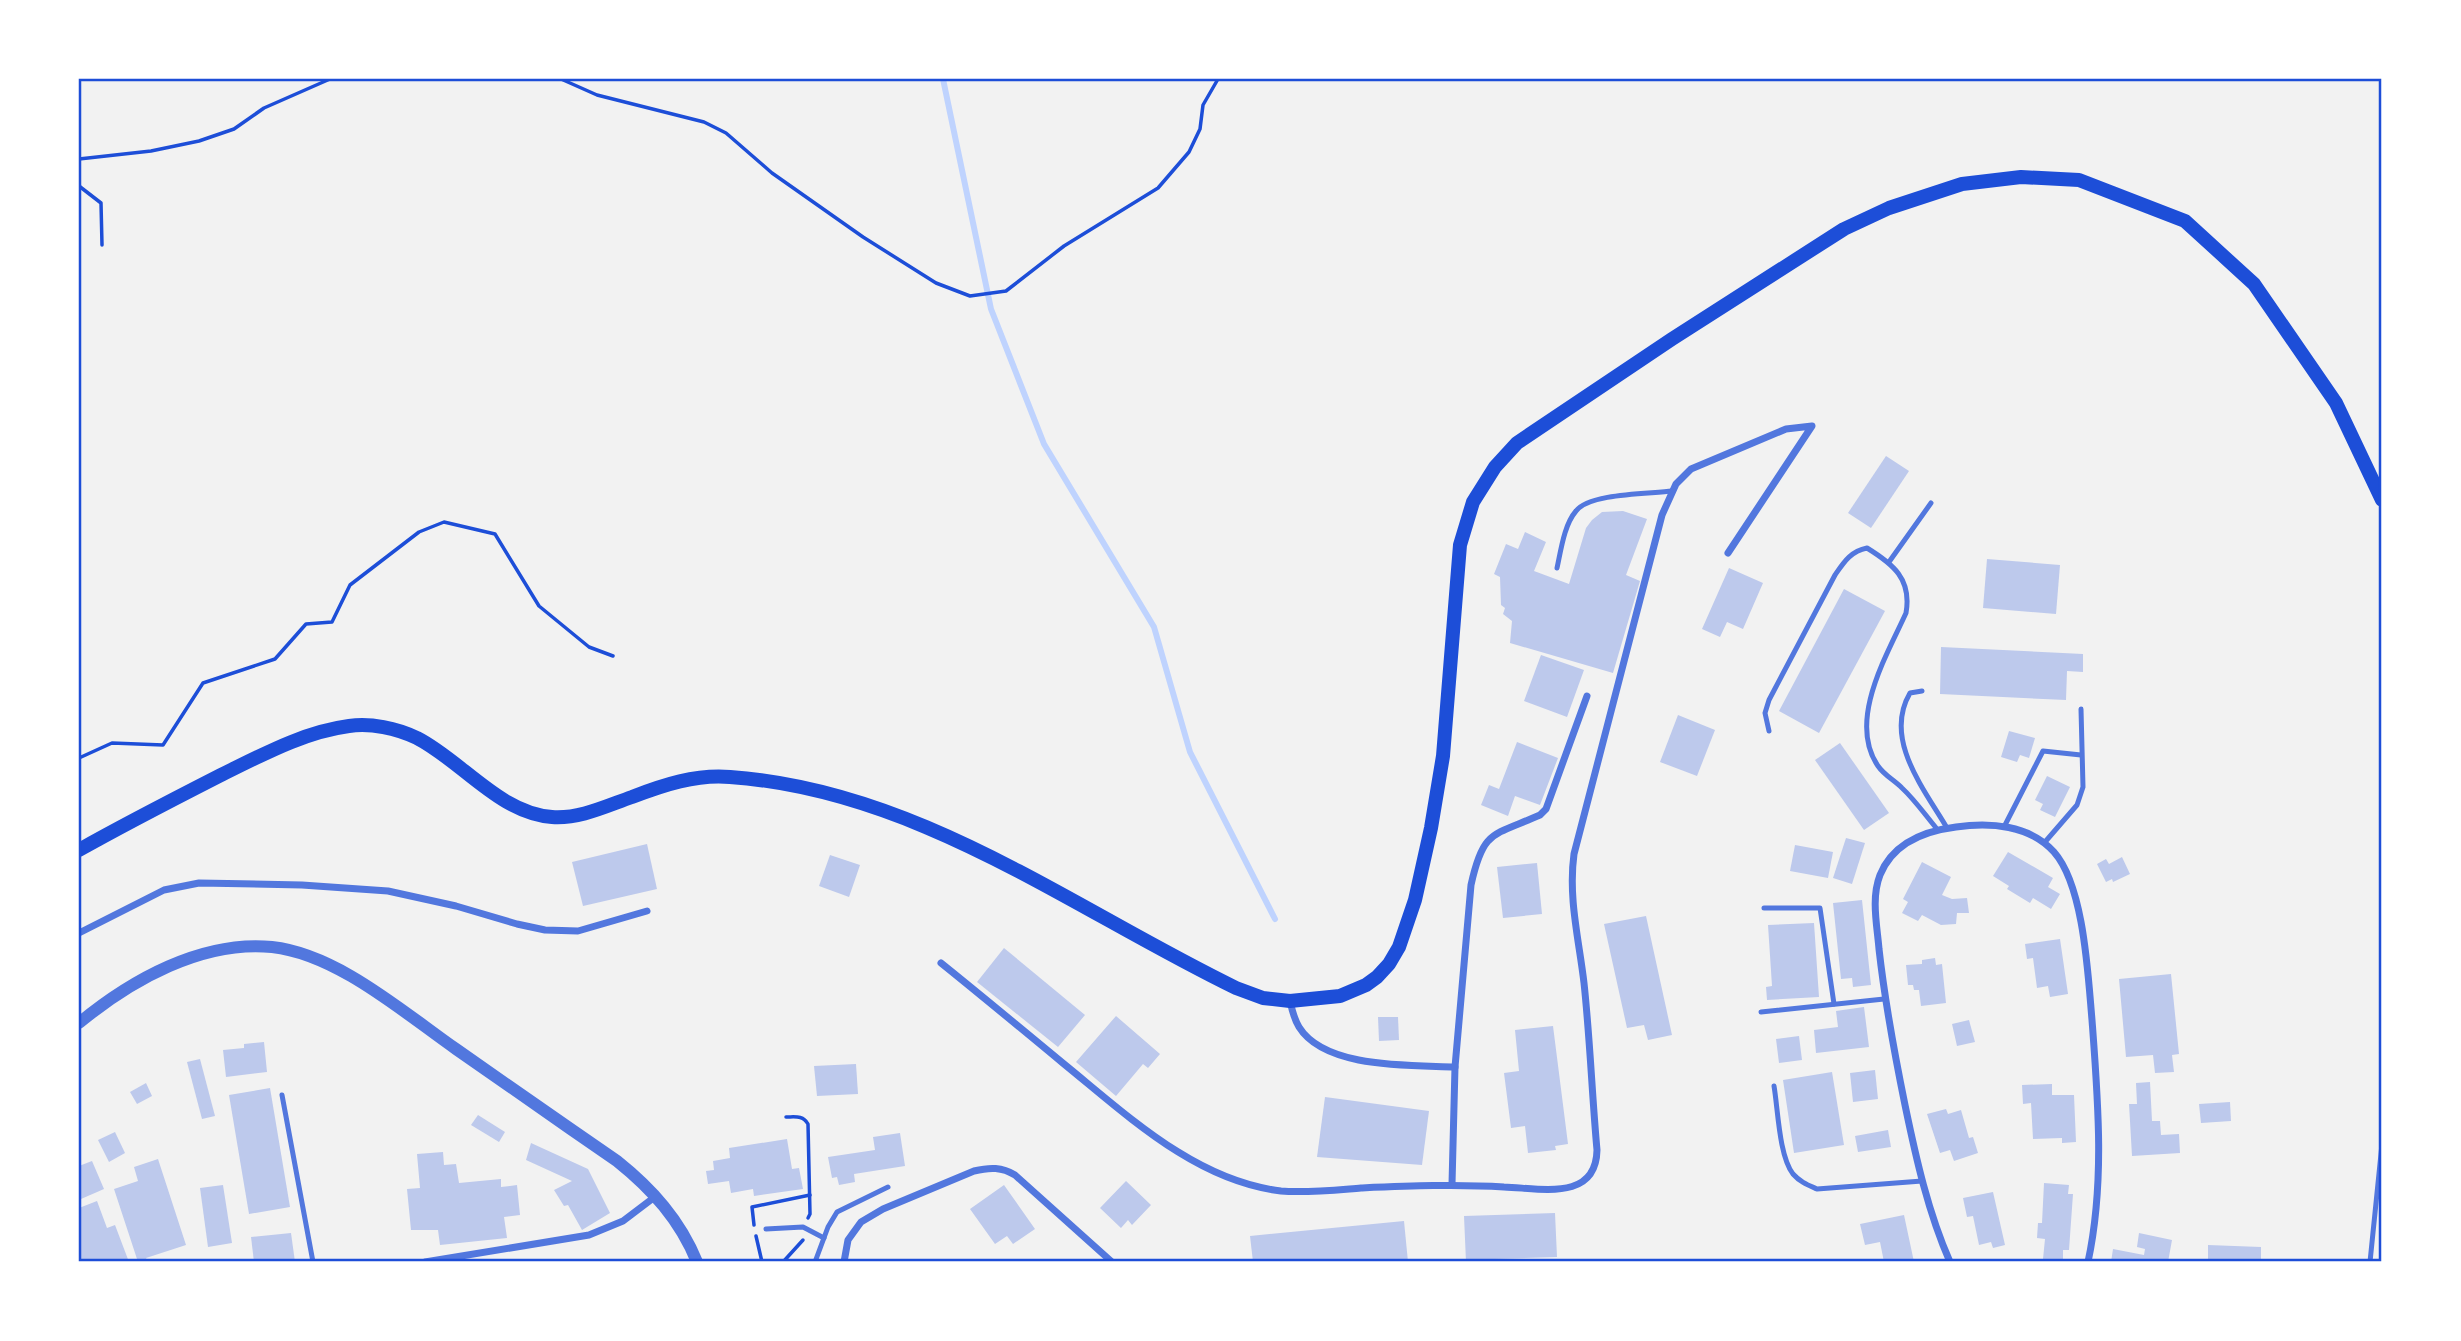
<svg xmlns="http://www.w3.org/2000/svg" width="2461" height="1341" font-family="'PT Serif',serif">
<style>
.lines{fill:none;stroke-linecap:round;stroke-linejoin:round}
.stream{stroke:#bfd3fe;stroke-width:6}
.building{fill:#bdc9ec}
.path{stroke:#1d4ed8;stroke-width:3.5}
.service{stroke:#5277de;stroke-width:5}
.minor{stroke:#5277de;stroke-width:7}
.tertiary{stroke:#5277de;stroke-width:12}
.secondary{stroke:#1d4ed8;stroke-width:14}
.neatline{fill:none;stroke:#1d4ed8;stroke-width:2.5}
</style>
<rect width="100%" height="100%" fill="#f2f2f2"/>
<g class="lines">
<path class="stream" d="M943 79 991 309 1044 444 1154 627 1190 752 1275 919"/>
</g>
<g class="building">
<path d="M1886 456 1909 471 1871 528 1848 513Z"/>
<path d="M1623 511 1647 519 1626 575 1640 581 1613 673 1510 643 1512 621 1503 614 1505 608 1501 605 1500 577 1494 574 1506 544 1518 549 1525 532 1546 542 1534 571 1569 584 1586 528 1592 520 1602 512Z"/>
<path d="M1987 559 2060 565 2056 614 1983 608Z"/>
<path d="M1729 568 1763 583 1743 629 1727 622 1720 637 1702 629Z"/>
<path d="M1844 589 1885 611 1819 733 1779 711Z"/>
<path d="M1941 647 2083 654V672L2067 671 2066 700 1940 694Z"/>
<path d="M1541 655 1584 670 1567 717 1524 701Z"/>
<path d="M1678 715 1715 730 1697 776 1660 762Z"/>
<path d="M2009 731 2035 738 2029 758 2020 755 2017 762 2001 757Z"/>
<path d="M1517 742 1558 758 1540 805 1515 796 1508 816 1481 805 1489 785 1499 789Z"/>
<path d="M1840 743 1889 813 1864 830 1815 760Z"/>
<path d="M2047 776 2070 787 2055 817 2040 810 2043 804 2035 800Z"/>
<path d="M1846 838 1865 843 1852 884 1833 878Z"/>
<path d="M647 844 657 889 583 906 572 862Z"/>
<path d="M1795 845 1833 852 1828 878 1790 871Z"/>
<path d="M2008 852 2053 878 2048 887 2060 894 2051 909 2033 898 2030 903 2007 889 2009 886 1993 876Z"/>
<path d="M830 855 860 865 849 897 819 886Z"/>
<path d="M2122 857 2130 874 2113 882 2112 879 2106 882 2097 864 2106 859 2109 864Z"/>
<path d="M1922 862 1951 877 1942 895 1952 899 1967 898 1969 913H1957L1956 924 1941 925 1922 915 1918 921 1902 913 1908 902 1903 899Z"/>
<path d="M1537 863 1542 914 1503 918 1497 867Z"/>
<path d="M1862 900 1871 985 1853 987 1852 978 1841 979 1833 903Z"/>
<path d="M1646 916 1672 1035 1648 1040 1644 1025 1627 1028 1604 924Z"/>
<path d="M1814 923 1819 997 1767 1000 1766 987 1772 986 1768 925Z"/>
<path d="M2060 939 2068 994 2050 997 2048 986 2037 988 2033 958 2027 959 2025 944Z"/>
<path d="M1004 948 1085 1015 1058 1047 977 982Z"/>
<path d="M1935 958 1936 965 1942 964 1946 1003 1921 1006 1919 990H1914L1913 985H1908L1906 965 1922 964V960Z"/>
<path d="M2171 974 2179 1054 2172 1055 2174 1072 2155 1073 2153 1055 2126 1057 2119 979Z"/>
<path d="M1864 1007 1869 1047 1816 1053 1814 1030 1838 1027 1836 1011Z"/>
<path d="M1116 1016 1160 1054 1148 1068 1143 1064 1116 1096 1076 1062Z"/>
<path d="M1378 1017H1398L1399 1040 1379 1041Z"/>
<path d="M1969 1020 1975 1042 1957 1046 1952 1024Z"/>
<path d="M1553 1026 1568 1144 1555 1146 1556 1150 1528 1153 1525 1126 1511 1128 1504 1073 1519 1071 1515 1030Z"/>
<path d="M1799 1036 1802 1060 1779 1063 1776 1039Z"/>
<path d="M264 1042 267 1072 226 1077 223 1050 244 1048V1044Z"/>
<path d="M200 1059 215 1116 202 1119 187 1062Z"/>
<path d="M856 1064 858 1094 817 1096 814 1066Z"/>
<path d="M1875 1070 1878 1099 1853 1102 1850 1073Z"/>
<path d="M1832 1072 1844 1145 1794 1153 1783 1080Z"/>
<path d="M2150 1082 2152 1121H2160L2161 1135 2179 1134 2180 1153 2132 1156 2129 1104H2137L2136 1083Z"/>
<path d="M146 1083 152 1096 137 1104 130 1092Z"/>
<path d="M2052 1084V1095H2074L2076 1142 2062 1143V1138L2033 1139 2031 1103 2023 1104 2022 1085Z"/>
<path d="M270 1088 290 1207 249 1214 229 1095Z"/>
<path d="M1325 1097 1429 1111 1422 1165 1317 1157Z"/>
<path d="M2230 1102 2231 1121 2201 1123 2199 1104Z"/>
<path d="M1946 1109 1948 1114 1961 1110 1969 1138 1973 1137 1978 1153 1954 1161 1950 1150 1940 1153 1927 1114Z"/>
<path d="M478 1115 505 1132 499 1142 471 1125Z"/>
<path d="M1888 1130 1891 1147 1858 1152 1855 1136Z"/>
<path d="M115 1132 125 1153 109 1162 98 1140Z"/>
<path d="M900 1133 905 1166 854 1174 855 1182 839 1185 837 1177 832 1178 828 1157 875 1150 873 1137Z"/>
<path d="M787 1139 792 1169 799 1168 803 1189 754 1196 753 1189 731 1193 729 1181 708 1184 706 1171 714 1170 713 1161 730 1158 729 1148Z"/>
<path d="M531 1143 588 1169 610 1213 582 1230 568 1205 564 1206 554 1190 572 1181 526 1160Z"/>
<path d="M443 1152 444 1165 456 1164 459 1183 501 1179V1187L517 1185 520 1215 504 1217 507 1238 440 1245 438 1230H411L407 1189 420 1188 417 1154Z"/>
<path d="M158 1159 186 1245 146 1258 148 1262H138L114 1189 138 1181 134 1167Z"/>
<path d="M92 1161 104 1189 81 1199 79 1193V1166Z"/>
<path d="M1126 1181 1151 1205 1132 1225 1128 1220 1121 1228 1100 1208Z"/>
<path d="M2044 1183 2069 1185 2068 1194H2073L2069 1250H2063V1260L2043 1259 2045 1239 2037 1238 2038 1223H2042Z"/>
<path d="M223 1185 232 1243 208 1247 200 1188Z"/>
<path d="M1004 1185 1035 1229 1013 1244 1007 1236 995 1244 970 1209Z"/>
<path d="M1993 1192 2005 1245 1993 1248 1991 1242 1979 1245 1973 1216 1967 1217 1963 1198Z"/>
<path d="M97 1201 107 1228 115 1225 129 1262H79V1208Z"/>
<path d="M1555 1213 1557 1257 1495 1259V1262H1466L1464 1216Z"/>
<path d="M1904 1215 1914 1262H1884L1880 1242 1865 1245 1860 1224Z"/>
<path d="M1404 1221 1408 1262H1253L1250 1236Z"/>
<path d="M291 1233 295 1262H254L251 1237Z"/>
<path d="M2139 1233 2172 1240 2168 1262H2111L2113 1249 2144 1255 2145 1249 2137 1247Z"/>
<path d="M2208 1245 2261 1247V1262H2208Z"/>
</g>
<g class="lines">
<g class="path">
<path d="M561 79 597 95 704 122 726 133 772 173 863 237 936 283 970 296 1006 291 1064 246 1158 188 1189 152 1200 129 1203 105 1218 79"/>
<path d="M79 159 151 151 199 141 234 129 264 108 330 79"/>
<path d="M79 186 101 203 102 245"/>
<path d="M79 758 112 743 163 745 203 683 275 659 306 624 332 622 350 585 419 532 444 522 495 534 539 606 589 647 613 656"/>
<path d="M786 1117C795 1117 803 1115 808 1124L810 1214 808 1218"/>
<path d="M754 1225 752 1207 810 1195"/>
<path d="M756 1236 762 1262"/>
<path d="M783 1262 803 1240"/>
</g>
<g class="service">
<path d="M1889 562 1931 503"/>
<path d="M1557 568C1561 550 1564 525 1576 511 1589 493 1650 494 1672 491"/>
<path d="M1922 691 1910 693C1883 739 1924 789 1947 828"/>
<path d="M1769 731 1765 713 1769 700 1835 575C1844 562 1851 551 1867 548 1893 564 1912 579 1906 613 1887 655 1847 721 1878 766 1884 775 1894 780 1902 788 1915 800 1926 816 1937 829"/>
<path d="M2004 827 2043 751 2081 755"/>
<path d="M2045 842 2077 805 2083 787 2081 709"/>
<path d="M1764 908H1820L1834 1004"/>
<path d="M1761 1012 1884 999"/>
<path d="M1774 1086C1778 1109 1779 1156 1793 1174 1800 1182 1808 1185 1817 1189L1922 1181"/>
<path d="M282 1095 313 1262"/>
<path d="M766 1229 803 1227 824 1238"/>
<path d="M815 1262 828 1227 837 1212 888 1187"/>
<path d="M2370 1262 2382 1144"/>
</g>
<g class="minor">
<path d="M79 933 164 890 199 883 302 885 388 891 456 906 517 924 545 930 578 931 647 911"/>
<path d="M941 963C982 996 1023 1030 1064 1064 1128 1116 1196 1181 1281 1191 1307 1193 1335 1190 1361 1188 1409 1186 1456 1184 1504 1187 1540 1188 1596 1202 1597 1150 1592 1095 1590 1039 1584 983 1579 940 1568 898 1574 854L1662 515 1676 484 1691 469 1786 429 1812 426 1728 553"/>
<path d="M1290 1001C1292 1010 1294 1019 1299 1027 1325 1069 1411 1065 1455 1067"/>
<path d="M1452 1184 1455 1067 1471 885C1483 830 1492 836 1540 815L1546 809 1587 696"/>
<path d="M425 1262 589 1235 623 1221 656 1196"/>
<path d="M844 1262 848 1240 861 1222 883 1209 974 1171C990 1167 1002 1167 1015 1175L1112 1262"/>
<path d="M1950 1262C1928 1212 1916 1158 1905 1105 1894 1051 1885 1003 1879 949 1877 925 1871 898 1880 875 1893 843 1924 831 1956 827 1990 822 2030 825 2054 852 2084 886 2088 975 2092 1020 2098 1100 2105 1183 2088 1262"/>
</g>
<path class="tertiary" d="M79 1023C131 980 202 940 272 947 337 954 403 1012 456 1049 509 1086 563 1124 617 1161 652 1189 680 1220 697 1262"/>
<path class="secondary" d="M79 850C125 824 172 800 219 776 260 756 303 732 349 726 371 723 396 728 417 738 462 761 499 813 552 817 580 819 606 806 632 797 663 785 696 774 730 777 918 790 1073 909 1236 988L1263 998 1290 1001 1340 996 1366 985 1377 977 1389 964 1399 947 1415 900 1431 828 1443 756 1460 545 1473 502 1495 467 1517 443 1672 339 1844 229 1889 208 1962 184 2021 177 2079 180 2185 221 2254 284 2336 403 2382 500"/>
</g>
<rect width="2461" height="1341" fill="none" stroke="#ffffff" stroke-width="161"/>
<rect x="80" y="80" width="2300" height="1180" class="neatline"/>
</svg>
